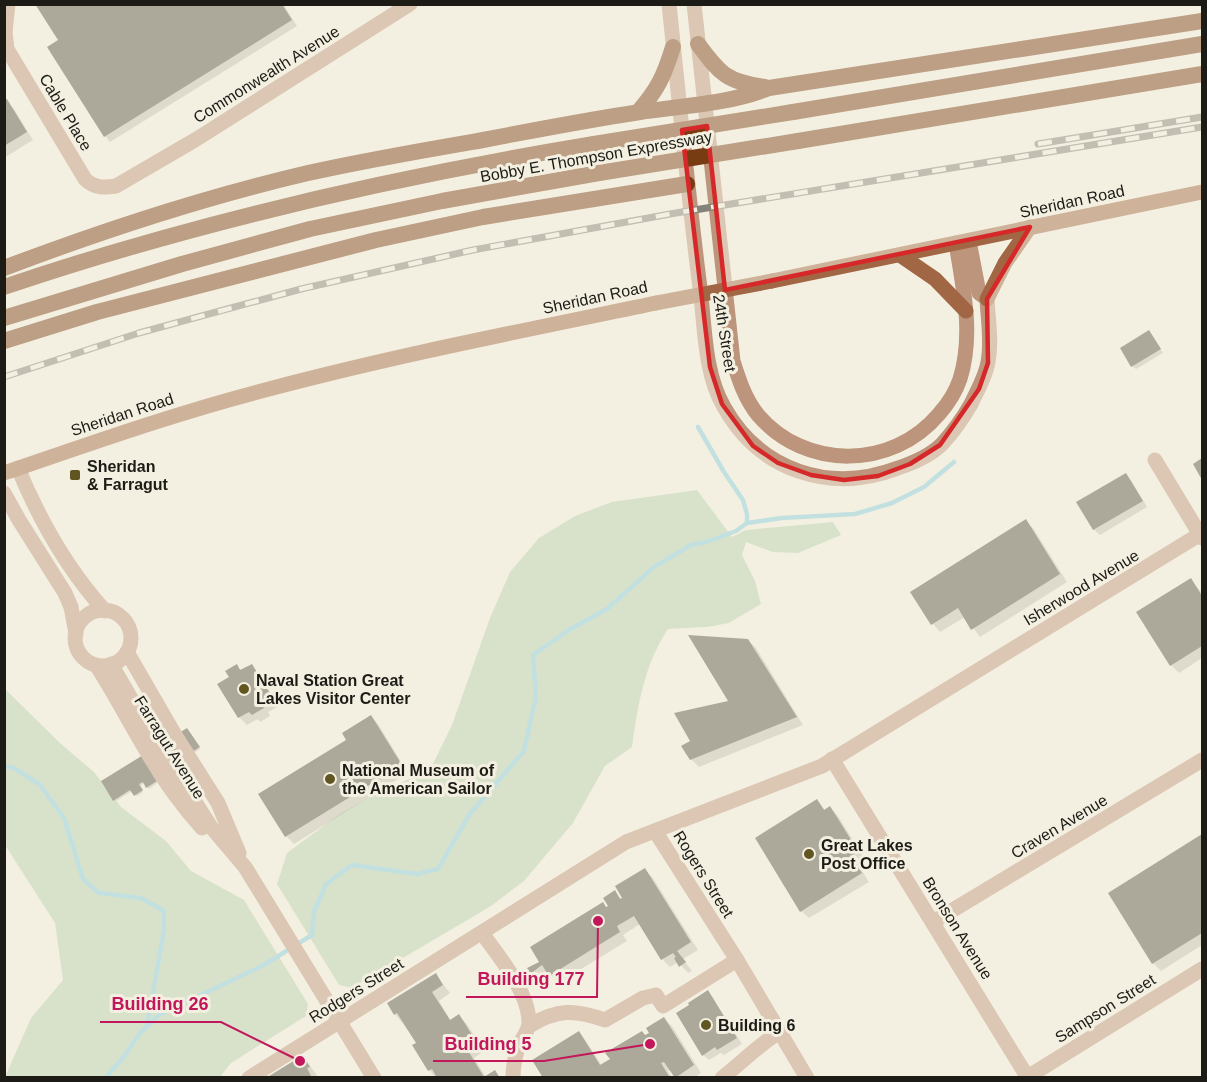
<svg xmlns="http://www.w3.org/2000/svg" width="1207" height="1082" font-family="Helvetica,sans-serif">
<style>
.green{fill:#b6d0ad}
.shadow{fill:#0003}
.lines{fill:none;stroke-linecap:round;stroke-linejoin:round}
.stream{stroke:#87cde0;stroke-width:4.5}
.building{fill:#555245}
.minor{stroke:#bd947c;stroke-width:15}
.tertiary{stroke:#bd947c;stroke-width:15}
.secondary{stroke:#a16643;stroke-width:15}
.trunk{stroke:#783c12;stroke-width:16}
.rail-casing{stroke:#858379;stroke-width:7}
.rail{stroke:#f4f0e1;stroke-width:4.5;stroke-dasharray:14;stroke-linecap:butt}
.secondary-bridge{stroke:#a16643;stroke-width:15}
.trunk-bridge{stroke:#783c12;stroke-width:16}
.marked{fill:none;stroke:#d62828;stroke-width:4.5;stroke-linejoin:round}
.poi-dot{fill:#615622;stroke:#f4f0e1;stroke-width:2}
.labels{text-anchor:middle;stroke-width:6;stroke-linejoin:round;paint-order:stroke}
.street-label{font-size:16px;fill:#1c1b16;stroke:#f4f0e1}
.poi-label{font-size:16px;font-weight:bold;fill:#1c1b16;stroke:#f4f0e1;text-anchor:start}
.leader{fill:none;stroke:#c2185b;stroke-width:2}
.callout-dot{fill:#c2185b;stroke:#f4f0e1;stroke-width:2}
.callout-label{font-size:18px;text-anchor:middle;font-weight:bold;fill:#c2185b;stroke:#f4f0e1;stroke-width:6;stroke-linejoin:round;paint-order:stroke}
</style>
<rect width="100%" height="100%" fill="#f4f0e1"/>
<g class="green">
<path d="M697 490 732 537 746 530 833 522 841 535 798 553 773 552 746 542 742 555 755 581 761 604 729 623 707 627 668 629C644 665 638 705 632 747L605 766 573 823 524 881 491 906 352 988 339 985 277 884 287 853 337 816 378 792 430 770 452 725 490 618 510 572 539 538 575 516 612 502Z"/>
<path d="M4 688 60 743 94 772 121 807 166 841 191 871 244 900 308 1004 306 1016 231 1063 220 1077H5L31 1018 63 980 55 923 5 845Z"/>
</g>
<g class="shadow">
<path d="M37 4H283L297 26 110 142 105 136 60 41Z"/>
<path d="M6 101 14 109 33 140 4 158V102Z"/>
<path d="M1149 332 1163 353 1136 369 1132 366Z"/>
<path d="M1125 474 1131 480 1147 507 1100 535 1094 530 1078 502Z"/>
<path d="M1025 521 1033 528 1067 582 980 637 965 617 940 632 933 624 912 592Z"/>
<path d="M1191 580 1202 593V658L1179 673 1171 665Z"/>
<path d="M748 640 756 648 803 725 699 767 691 759 692 742 731 702Z"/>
<path d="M236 665 242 671 251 666 259 674 279 706 268 712 270 716 260 722 258 719 247 725 239 717 219 685 231 678Z"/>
<path d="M371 716 378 724 408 773 294 844 286 836 348 740Z"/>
<path d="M188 731 200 749 154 777 157 783 149 789 145 783 139 786 143 792 137 796 132 791 116 801 115 800Z"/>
<path d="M817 801 826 811 830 808 838 816 865 860 858 864 869 882 809 918 801 911Z"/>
<path d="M1202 836V945L1161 971 1153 963 1110 893Z"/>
<path d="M645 870 653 878 698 950 683 959 692 971 688 973 678 962 670 967 662 959 640 924 623 935 627 941 558 983 549 973 539 981 531 973 607 909 615 892 626 904Z"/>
<path d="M436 975 450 993 439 1001 451 1021 459 1016 467 1024 484 1051 474 1058 486 1077 495 1072 500 1078H436L429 1070 418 1043 395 1014Z"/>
<path d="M708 992 713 998 742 1044 724 1055 721 1053 709 1060 703 1055Z"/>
<path d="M664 1019 672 1026 701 1073 694 1078H676L671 1070 668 1071 672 1078H545L579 1033 586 1041 602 1066 646 1037Z"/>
<path d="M303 1057 317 1075 314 1078H269Z"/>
</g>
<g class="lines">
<g class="stream">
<path d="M698 427 724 472 743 500 747 514V523"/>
<path d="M4 766 14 768 40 785 64 818 83 879 99 893 141 898 164 911V931L147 1025"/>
<path d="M105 1078 123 1058 140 1033 159 1015 264 965 312 935 314 912 326 884 352 865 417 874 438 869 469 815 524 751 536 696 533 655 569 630 607 609 654 567 691 545 706 542 736 531 747 523 782 518 855 514 892 503 924 487 954 462"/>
</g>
</g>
<g class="building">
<path d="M35 4H282L292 20 104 137 47 47 58 40Z"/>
<path d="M7 99 27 132 4 146V100Z"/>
<path d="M1149 330 1161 349 1131 367 1120 348Z"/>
<path d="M1202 458V480L1193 464Z"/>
<path d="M1126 473 1143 501 1093 530 1076 502Z"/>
<path d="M1026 519 1060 574 971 630 958 608 931 625 910 592Z"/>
<path d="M1191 578 1202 596V646L1170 666 1136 612Z"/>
<path d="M688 635 748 639 797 717 690 760 681 746 690 741 674 713 728 701Z"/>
<path d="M237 664 240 670 252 664 272 697 261 704 264 708 252 715 249 712 238 718 217 684 229 677 225 671Z"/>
<path d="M371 715 402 765 285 837 258 794 346 740 342 733Z"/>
<path d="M187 728 200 747 153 776 157 781 146 788 143 782 139 784 143 790 134 796 130 790 113 801 101 781Z"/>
<path d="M817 799 824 810 830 806 858 851 851 856 862 873 800 912 755 838Z"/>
<path d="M1202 834V933L1152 964 1108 893Z"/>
<path d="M645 868 691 942 677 951 686 962 679 967 674 958 676 957 673 953 661 960 634 916 617 926 620 932 549 976 542 965 530 974 527 968 539 962 530 947 603 902 606 907 608 906 603 898 615 890 620 899 622 898 615 886Z"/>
<path d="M436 973 443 985 432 992 450 1020 459 1014 477 1043 467 1049 484 1077 495 1070 500 1078H437L432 1069 428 1071 412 1045 416 1043 397 1013 394 1015 387 1003Z"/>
<path d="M708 990 737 1038 717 1050 715 1047 702 1056 676 1013 689 1005 688 1003Z"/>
<path d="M664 1017 694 1065 675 1078 664 1062 661 1063 670 1078H543L532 1060 579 1031 600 1065 610 1059 605 1053 642 1031 645 1035 649 1033 646 1028Z"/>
<path d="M303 1055 310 1067 307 1068 312 1078H266Z"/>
</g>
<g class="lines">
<g class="minor">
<path d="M1155 460 1202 538"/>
<path d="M18 468C39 519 68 570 105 611"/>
<path d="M4 493 19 520 65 593 71 607 76 634"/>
<circle cx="103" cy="638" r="28"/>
<path d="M127 652 175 735 218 803 239 853"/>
<path d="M111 664 153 736 211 827 245 867 374 1078"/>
<path d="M96 665C124 708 145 755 176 796 184 807 193 818 202 828"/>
<path d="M832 759 1028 1078"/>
<path d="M655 831 737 960 807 1078"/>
<path d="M933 922 1202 760"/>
<path d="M482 933C499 957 530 993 529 1024 528 1031 522 1039 519 1045 515 1056 513 1066 513 1078"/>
<path d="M529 1026C557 1009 574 1009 605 1020L643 998 656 995 663 1006 737 960"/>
<path d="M249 1078 626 842 822 766 1202 533"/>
<path d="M722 1078C742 1062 758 1046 779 1032"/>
<path d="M1026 1078 1202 969"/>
</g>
<g class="tertiary">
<path d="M8 4 5 32 7 49 85 179C94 188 104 188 116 186L195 140 410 4"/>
<path d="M669 4C679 99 688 194 700 288 705 326 704 373 724 407 760 471 830 494 898 468 913 463 931 455 942 444 953 432 963 418 971 404 977 391 986 376 988 362 992 342 988 320 987 299L979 293 969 241"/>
<path d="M694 4 733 361C739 380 745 399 758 415 805 470 892 470 939 414 947 405 956 391 960 379 974 334 963 288 956 243"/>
</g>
<g class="secondary">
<path d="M900 255 935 279 966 311"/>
<path d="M772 281 1202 192"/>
<path d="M987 299 1005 263 1030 227"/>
<path d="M4 473C92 443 179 412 269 389 397 355 527 330 656 303"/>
</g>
<g class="trunk">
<path d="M698 44C720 74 727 82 765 87"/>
<path d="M638 112C658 89 664 76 673 47"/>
<path d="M793 112 1202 44"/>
<path d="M798 141 1202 74"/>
<path d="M4 268C104 230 205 197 308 173 366 160 425 150 483 140 535 130 587 120 640 112 682 106 729 104 769 88L1202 21"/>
<path d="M4 287C196 222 394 177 594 144"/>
<path d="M4 318 182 264 310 229 442 201 599 173"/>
<path d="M4 341 97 312 376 240 483 217 687 184"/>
</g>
<defs>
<g id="rail">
<path d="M1038 144 1202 117"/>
<path d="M4 377 139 333 301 289 473 250 670 214 1202 127"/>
</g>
</defs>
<use href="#rail" class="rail-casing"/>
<use href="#rail" class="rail"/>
<path class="secondary-bridge" d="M656 303 772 281"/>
<g class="trunk-bridge">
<path d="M594 144 793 112"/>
<path d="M599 173 798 141"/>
</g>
</g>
<path d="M0 0H1207V1082H0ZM707 126 725 290 1030 227 987 299 988 363 979 389 940 445 910 464 878 476 844 480 811 475 778 463 753 446 722 404 710 367 682 130Z" fill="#f4f0e1" fill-opacity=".55" fill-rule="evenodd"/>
<path class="marked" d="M707 126 725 290 1030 227 987 299 988 363 979 389 940 445 910 464 878 476 844 480 811 475 778 463 753 446 722 404 710 367 682 130Z"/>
<g class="poi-dot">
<rect x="69" y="469" width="12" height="12" rx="3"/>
<circle cx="244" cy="689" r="6"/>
<circle cx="330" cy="779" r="6"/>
<circle cx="809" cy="854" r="6"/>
<circle cx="706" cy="1025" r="6"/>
</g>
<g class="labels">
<g class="street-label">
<text transform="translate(266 74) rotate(-32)" y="6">Commonwealth Avenue</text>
<text transform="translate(66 112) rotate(59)" y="6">Cable Place</text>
<text transform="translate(596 156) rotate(-10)" y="6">Bobby E. Thompson Expressway</text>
<text transform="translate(1072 201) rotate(-12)" y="6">Sheridan Road</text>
<text transform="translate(595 297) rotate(-12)" y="6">Sheridan Road</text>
<text transform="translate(725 333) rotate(81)" y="6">24th Street</text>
<text transform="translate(122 414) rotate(-18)" y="6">Sheridan Road</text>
<text transform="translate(1081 587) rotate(-31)" y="6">Isherwood Avenue</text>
<text transform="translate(170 747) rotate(58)" y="6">Farragut Avenue</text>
<text transform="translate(1059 826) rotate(-31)" y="6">Craven Avenue</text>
<text transform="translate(704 874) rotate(58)" y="6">Rogers Street</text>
<text transform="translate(958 928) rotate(58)" y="6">Bronson Avenue</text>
<text transform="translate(356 990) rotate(-32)" y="6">Rodgers Street</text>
<text transform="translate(1105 1008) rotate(-32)" y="6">Sampson Street</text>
</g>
<g class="poi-label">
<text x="87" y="472">Sheridan<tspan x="87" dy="18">&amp; Farragut</tspan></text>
<text x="256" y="686">Naval Station Great<tspan x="256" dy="18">Lakes Visitor Center</tspan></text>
<text x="342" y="776">National Museum of<tspan x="342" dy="18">the American Sailor</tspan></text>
<text x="821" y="851">Great Lakes<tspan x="821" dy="18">Post Office</tspan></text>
<text x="718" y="1031">Building 6</text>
</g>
</g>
<path class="leader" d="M598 921L597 997H466M300 1061L221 1022H100M650 1044L544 1061H433"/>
<g class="callout-dot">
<circle cx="598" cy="921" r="6"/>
<circle cx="300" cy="1061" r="6"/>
<circle cx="650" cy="1044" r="6"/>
</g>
<g class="callout-label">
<text x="531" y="985">Building 177</text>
<text x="160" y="1010">Building 26</text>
<text x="488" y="1050">Building 5</text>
</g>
<rect width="1207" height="1082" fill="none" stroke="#1c1b16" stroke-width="12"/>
</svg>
